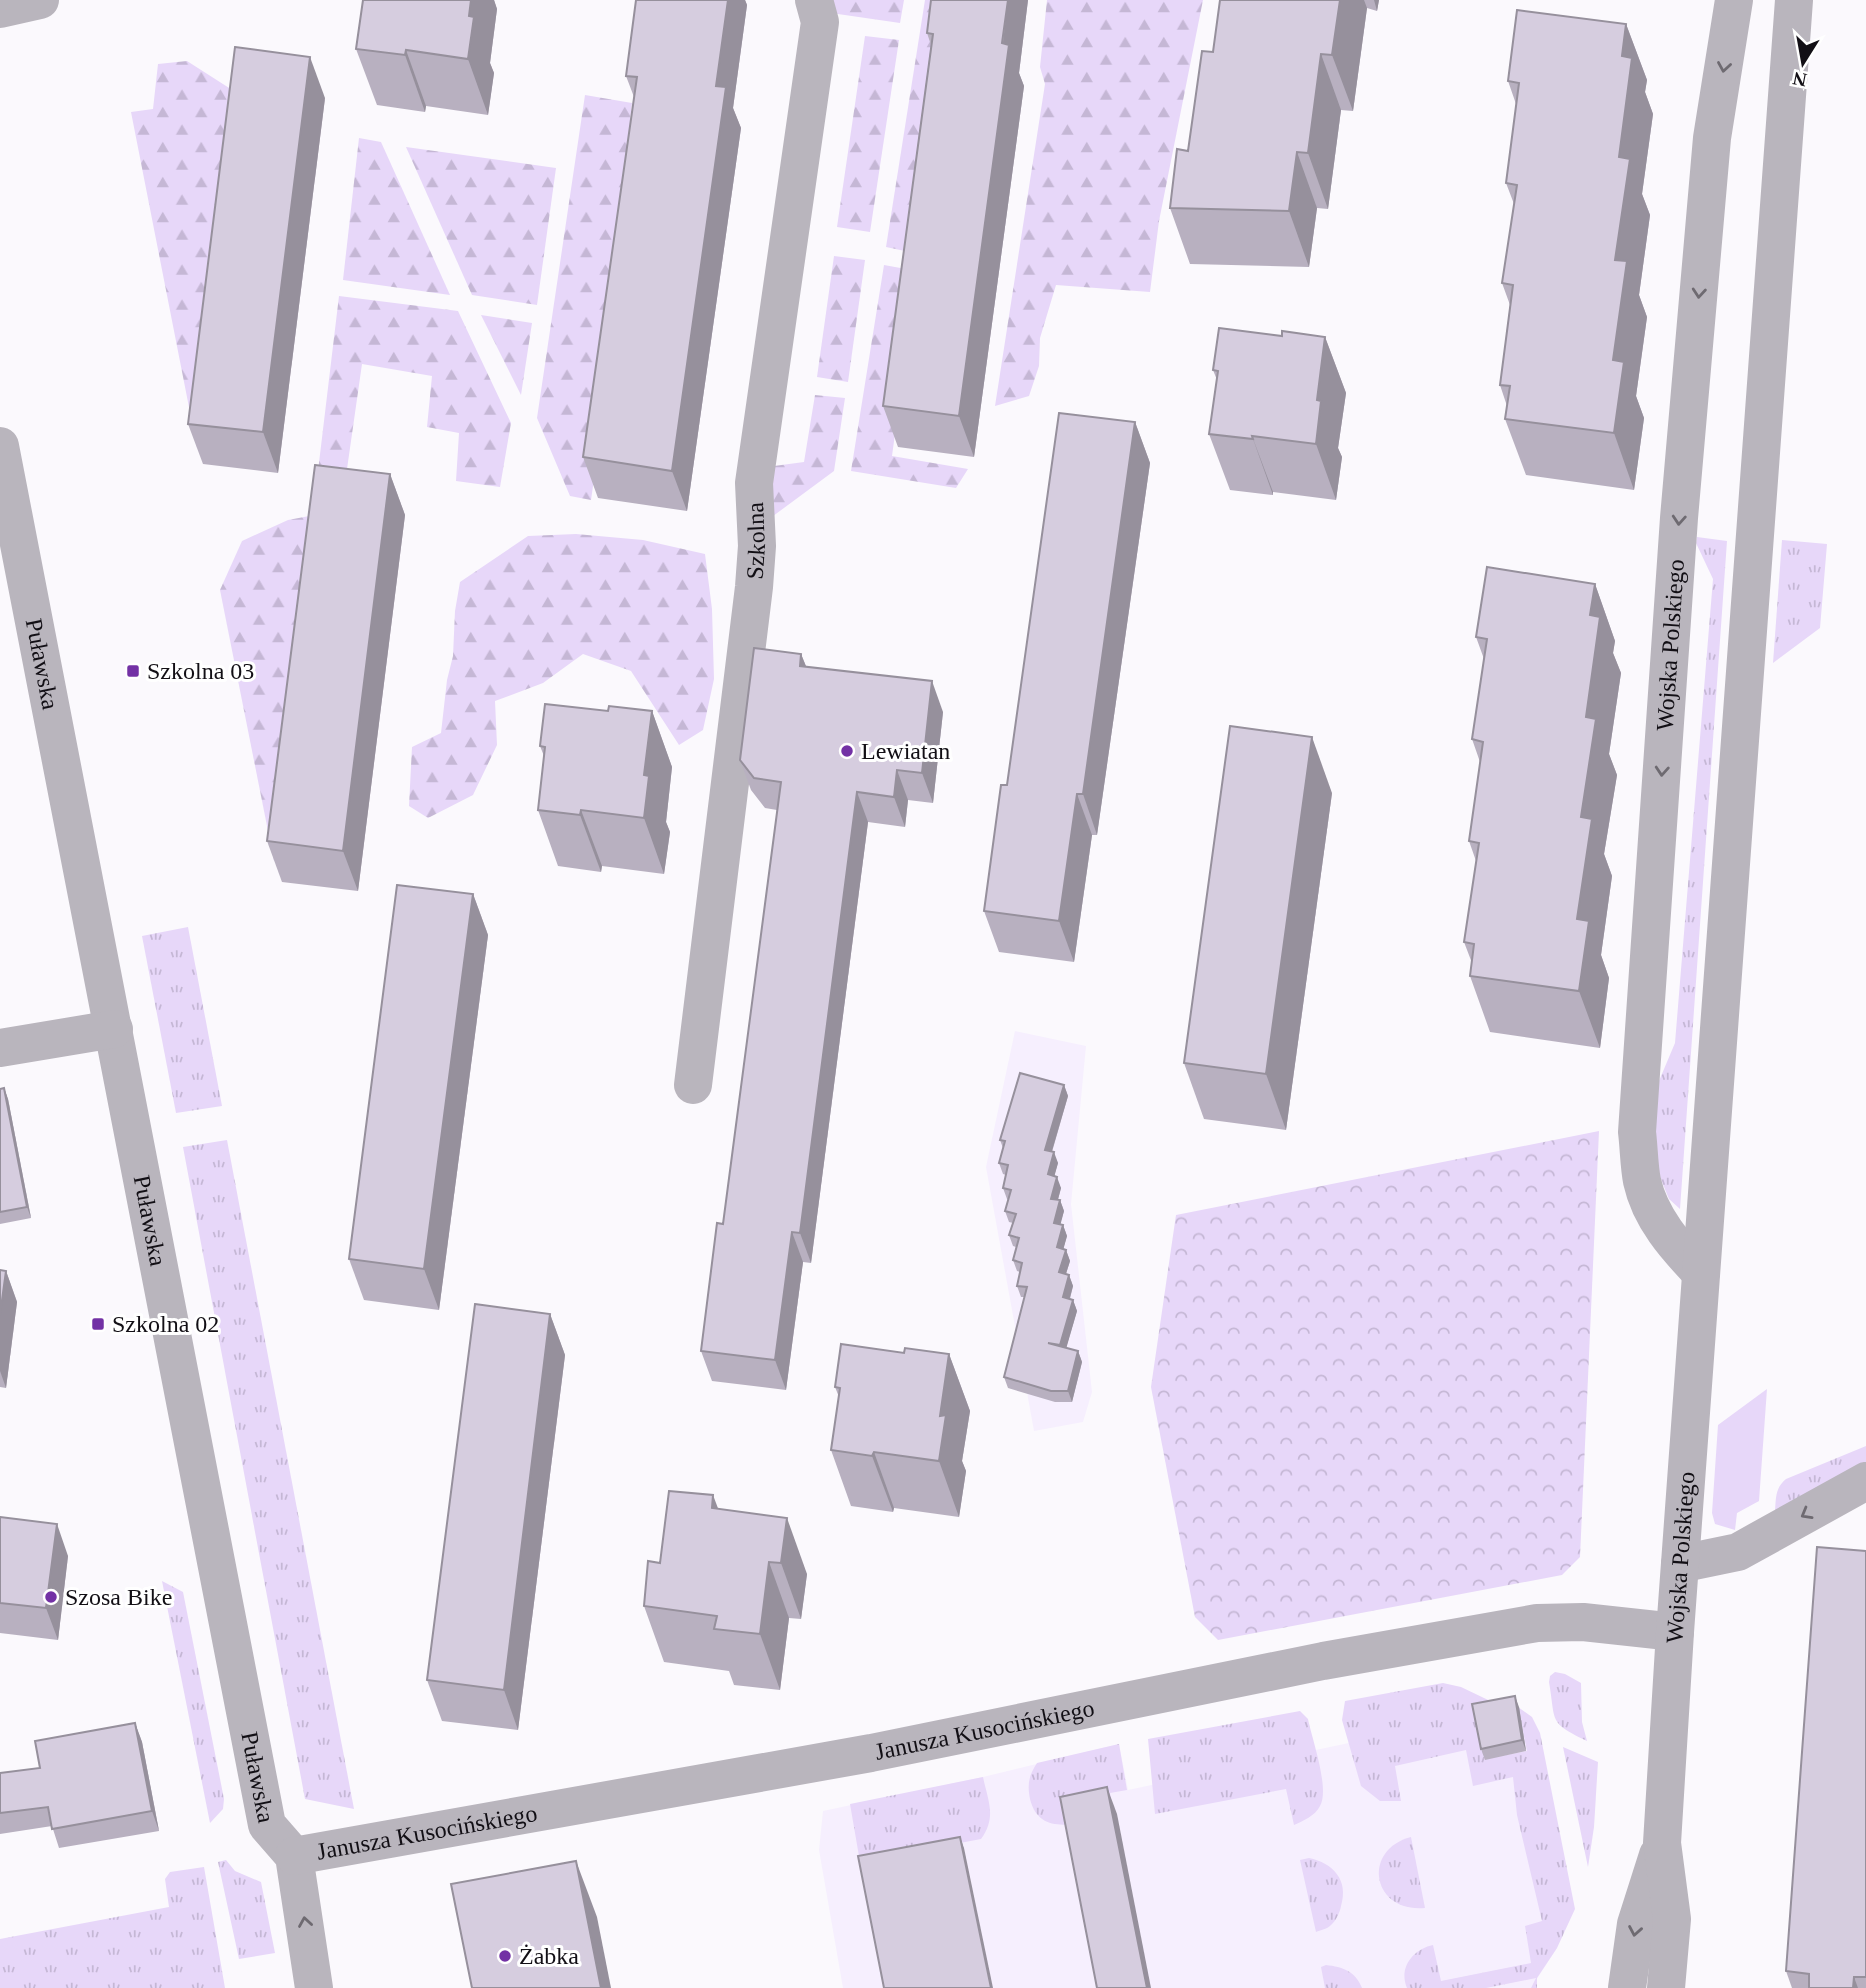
<svg xmlns="http://www.w3.org/2000/svg" width="1866" height="1988" font-family="'Times New Roman',serif">
<style>
.built{fill:#f6effe}
.grass{fill:url(#grass-tufts)}
.forest{fill:url(#forest-firs)}
.park{fill:url(#park-crowns)}
.garden{fill:#e7d7f9}
.lines{fill:none;stroke-linecap:round;stroke-linejoin:round}
.minor{stroke:#b9b5bd;stroke-width:38}
.wall{fill:#b8b0c0}
.shaded-wall{fill:#96909c}
.building{fill:#d6cddf;stroke:#96909c;stroke-width:2}
.oneway{stroke:#6e6a71}
.poi-dot{fill:#7331a5;stroke:#fff;stroke-width:2.5}
.labels{text-anchor:middle;stroke-width:6;stroke-linejoin:round;paint-order:stroke}
.street-label{font-size:24px;fill:#120f15;stroke:#fff}
.poi-label{font-size:24px;fill:#120f15;stroke:#fff;text-anchor:start}
</style>
<defs>
<pattern id="grass-tufts" width="24" height="20" patternUnits="userSpaceOnUse" patternTransform="scale(1.75)"><rect width="24" height="20" fill="#e7d7f9"/><path d="M3 7l-1-3M5 7V3M7 7l1-3M15 17l-1-3M17 17v-4M19 17l1-3" fill="none" stroke="#c5b7d5"/></pattern>
<pattern id="forest-firs" width="22" height="20" patternUnits="userSpaceOnUse" patternTransform="scale(1.75)"><rect width="22" height="20" fill="#e7d7f9"/><path d="M5 1l3.5 6h-7zM16 11l3.5 6h-7z" fill="#c5b7d5"/></pattern>
<pattern id="park-crowns" width="20" height="18" patternUnits="userSpaceOnUse" patternTransform="scale(1.75)"><rect width="20" height="18" fill="#e7d7f9"/><path d="M2 6a3 3 0 1 1 6 0M12 15a3 3 0 1 1 6 0" fill="none" stroke="#c5b7d5"/></pattern>
</defs>
<rect width="100%" height="100%" fill="#fbf9fd"/>
<g class="built">
<path d="M1015 1031 1086 1046 1071 1204 1092 1392 1083 1422 1034 1431 986 1167Z"/>
<path d="M1518 1707 1528 1751 1557 1948 1531 1988H843L819 1850 823 1811 983 1777 1119 1744 1128 1790Z"/>
</g>
<g class="grass">
<path d="M1697 537 1727 541 1680 1209 1669 1199 1655 1165 1656 1088 1675 1043 1713 579 1696 543Z"/>
<path d="M1782 540 1827 544 1820 628 1773 663Z"/>
<path d="M188 927 222 1106 176 1113 142 936Z"/>
<path d="M227 1140 354 1809 305 1799 183 1147Z"/>
<path d="M1866 1446V1463L1775 1512C1776 1498 1775 1488 1786 1479Z"/>
<path d="M162 1581 183 1592 224 1799 223 1809 210 1823Z"/>
<path d="M1555 1672 1565 1674 1581 1683 1582 1722 1587 1741C1548 1722 1556 1723 1549 1682L1550 1676Z"/>
<path d="M1443 1683 1461 1687 1507 1709 1476 1716 1485 1759 1527 1751 1518 1707 1532 1717 1540 1733 1575 1909 1557 1948 1537 1978V1988H1531L1536 1978 1486 1988H1407C1398 1967 1414 1949 1433 1945L1441 1981 1531 1963 1525 1926 1542 1921 1517 1815 1513 1777 1473 1786 1466 1750 1395 1766 1401 1801H1380L1361 1786 1342 1720 1345 1701Z"/>
<path d="M1300 1711 1308 1719C1312 1739 1330 1789 1320 1806 1315 1816 1303 1821 1294 1825L1286 1789 1155 1814 1148 1739Z"/>
<path d="M1119 1744 1127 1790 1110 1793 1114 1815C1084 1821 1040 1840 1030 1799 1027 1784 1029 1775 1037 1763Z"/>
<path d="M1563 1747 1598 1762 1594 1827 1588 1867Z"/>
<path d="M983 1777C988 1801 997 1817 981 1839L860 1862 850 1804Z"/>
<path d="M1411 1837 1425 1908C1372 1913 1361 1850 1411 1837Z"/>
<path d="M1309 1858C1333 1863 1349 1880 1341 1906 1340 1912 1336 1921 1331 1925 1328 1929 1320 1930 1316 1932L1300 1860Z"/>
<path d="M226 1860 235 1871 261 1882 275 1953 239 1959 218 1862Z"/>
<path d="M204 1867 225 1988H0V1939L169 1907 165 1879 170 1872Z"/>
<path d="M1326 1965C1343 1967 1355 1971 1362 1988H1325L1321 1967Z"/>
</g>
<g class="forest">
<path d="M833 0H904L900 23 831 13Z"/>
<path d="M925 0H946L919 254 886 247Z"/>
<path d="M1047 0H1203L1159 221 1150 292 1056 285 1040 338 1039 366 1029 396 995 406 1045 84 1040 67Z"/>
<path d="M865 36 899 40 870 232 837 227Z"/>
<path d="M187 61 237 93 197 448 131 112 153 109 158 64Z"/>
<path d="M585 95 632 103 630 120 645 125 591 500 570 496 537 418Z"/>
<path d="M359 138 381 142 450 295 343 280Z"/>
<path d="M406 147 556 168 537 305 472 295Z"/>
<path d="M834 256 865 260 848 382 817 377Z"/>
<path d="M884 265 917 271 892 456 968 469 956 488 851 471Z"/>
<path d="M339 296 458 311 511 423 500 487 456 481 459 433 427 427 432 376 362 364 347 469 318 471Z"/>
<path d="M481 315 532 323 521 395Z"/>
<path d="M815 395 845 398 834 471 765 522 774 466 804 462Z"/>
<path d="M320 514 274 861 220 590 242 541 288 520Z"/>
<path d="M576 534 643 540 705 554 712 609 714 679 703 730 679 745 631 671 583 654 543 683 495 701 497 745 473 795 428 818 409 806 412 747 441 733 447 680 453 656 455 611 460 582 528 536Z"/>
</g>
<path class="park" d="M1599 1131 1580 1557 1562 1575 1218 1640 1195 1617 1151 1387 1176 1215Z"/>
<path class="garden" d="M1767 1389 1759 1501 1737 1513 1735 1530 1715 1524 1712 1513 1718 1425Z"/>
<g class="lines">
<g class="minor">
<path d="M0 9 40 0"/>
<path id="s1" d="M0 446 267 1825 294 1856 314 1988"/>
<path d="M0 1048 114 1029"/>
<path id="s2" d="M693 1085 754 587 757 546 754 483 820 22 814 0"/>
<path id="s3" d="M1701 1273C1676 1247 1650 1218 1642 1181 1639 1166 1639 1148 1637 1132L1679 518 1712 138 1734 0"/>
<path d="M1680 1564 1738 1552 1866 1481"/>
<path id="s4" d="M294 1856 871 1753 1323 1661 1537 1623 1583 1622 1675 1632"/>
<path d="M1627 1988 1636 1924 1658 1855"/>
<path id="s5" d="M1666 1988 1672 1919 1662 1843 1675 1632 1794 0"/>
</g>
</g>
<g class="wall">
<path d="M363 0H494L497 9 490 63 494 73 488 115 426 106 425 112 377 105 356 49Z"/>
<path d="M728 0H745L747 5 733 108 741 128 687 511 598 498 583 457 634 97 626 76Z"/>
<path d="M931 0H1028L1019 73 1024 86 974 457 898 447 883 406 931 45 927 33Z"/>
<path d="M1220 0H1379L1377 11 1367 8 1353 111 1341 110 1328 209 1317 208 1309 267 1190 264 1170 208 1188 151 1213 52Z"/>
<path d="M1626 24 1647 80 1645 92 1653 114 1642 194 1650 215 1639 295 1647 317 1636 396 1644 418 1634 490 1526 475 1505 419 1507 406 1500 385 1510 305 1502 283 1514 204 1506 183 1516 104 1508 81Z"/>
<path d="M325 98 278 473 203 464 188 424Z"/>
<path d="M1282 336 1325 337 1346 393 1338 448 1342 457 1336 500 1273 492V495L1230 490 1209 434 1217 380 1213 370Z"/>
<path d="M1135 422 1150 463 1097 835H1092L1074 962 999 952 984 911 1007 785Z"/>
<path d="M390 474 405 515 358 891 282 882 267 841Z"/>
<path d="M1595 584 1615 641 1613 653 1621 673 1609 754 1617 775 1604 854 1612 876 1601 955 1609 978 1600 1048 1490 1032 1470 976 1472 963 1464 942 1476 861 1469 841 1480 762 1472 739 1484 659 1476 637Z"/>
<path d="M801 654 806 666 943 712 933 803 908 800 905 827 868 822 811 1263 803 1262 786 1390 712 1381 701 1351 723 1224 777 810 765 808 751 790 740 760Z"/>
<path d="M608 711H652L672 767 666 822 670 832 664 874 602 866 601 872 558 866 538 810 544 756 540 746Z"/>
<path d="M1332 793 1286 1130 1204 1119 1184 1063Z"/>
<path d="M473 894 488 935 439 1310 364 1300 349 1259Z"/>
<path d="M1064 1085 1068 1096 1052 1152 1058 1163 1054 1176 1061 1188 1058 1200H1060L1064 1211 1060 1224 1063 1225 1067 1236 1063 1249 1066 1250 1070 1261 1066 1274 1069 1275 1073 1286 1070 1299 1073 1300 1077 1311 1066 1348 1078 1351 1082 1362 1072 1402H1055L1008 1388 1004 1377 1025 1297H1021L1017 1286 1020 1272 1017 1271 1013 1260 1016 1247 1013 1246 1009 1235 1013 1223 1009 1222 1005 1211 1008 1200 1007 1199 1003 1188 1006 1175 1003 1174 999 1163 1003 1148 1000 1140Z"/>
<path d="M4 1088 8 1099 31 1218 0 1224V1089Z"/>
<path d="M0 1270 6 1271 17 1302 6 1388 0 1387Z"/>
<path d="M550 1314 565 1355 518 1730 442 1721 427 1680Z"/>
<path d="M904 1353 949 1354 970 1411 962 1461 966 1471 959 1517 894 1508 893 1512 851 1506 831 1450 839 1397 835 1387Z"/>
<path d="M718 1509 807 1574 801 1619 789 1618 780 1690 734 1685 729 1671 664 1662 644 1606 660 1563Z"/>
<path d="M0 1517 68 1556 58 1640 0 1633Z"/>
<path d="M1866 1551V1988H1792L1786 1971Z"/>
<path d="M1519 1707 1526 1751 1485 1760 1481 1749Z"/>
<path d="M135 1723 142 1742 159 1831 59 1848 52 1826 0 1834V1773L40 1768Z"/>
</g>
<g class="shaded-wall">
<path d="M471 0H494L497 9 490 63 494 73 488 115 468 59 469 16Z"/>
<path d="M728 0H745L747 5 733 108 741 128 687 511 672 471 716 86Z"/>
<path d="M1008 0H1028L1019 73 1024 86 974 457 959 416Z"/>
<path d="M1340 0H1364L1367 8 1353 111 1332 55Z"/>
<path d="M1374 0H1379L1377 11Z"/>
<path d="M1626 24 1647 80 1645 92 1653 114 1642 194 1650 215 1639 295 1647 317 1636 396 1644 418 1634 490 1614 433 1613 360 1615 260 1622 56Z"/>
<path d="M406 50 426 106 425 112 405 55Z"/>
<path d="M1321 54 1341 110 1328 209 1308 153Z"/>
<path d="M310 57 325 98 278 473 263 432Z"/>
<path d="M1297 152 1317 208 1309 267 1289 211Z"/>
<path d="M1325 337 1346 393 1338 448 1342 457 1336 500 1316 444 1317 400Z"/>
<path d="M1135 422 1150 463 1097 835 1083 794Z"/>
<path d="M1252 436 1273 492V495L1253 439Z"/>
<path d="M390 474 405 515 358 891 343 851Z"/>
<path d="M1595 584 1615 641 1613 653 1621 673 1609 754 1617 775 1604 854 1612 876 1601 955 1609 978 1600 1048 1579 991 1577 919 1590 615Z"/>
<path d="M801 654 813 684 800 666Z"/>
<path d="M932 681 943 712 933 803 922 773Z"/>
<path d="M652 711 672 767 666 822 670 832 664 874 644 818V775Z"/>
<path d="M1312 737 1332 793 1286 1130 1266 1074Z"/>
<path d="M897 770 908 800 905 827 894 797Z"/>
<path d="M857 792 868 822 811 1263 800 1233Z"/>
<path d="M1077 794 1092 835 1074 962 1059 921Z"/>
<path d="M581 810 602 866 601 872 580 815Z"/>
<path d="M473 894 488 935 439 1310 424 1269Z"/>
<path d="M1064 1085 1068 1096 1049 1161 1045 1150Z"/>
<path d="M4 1088 8 1099 31 1218 27 1207Z"/>
<path d="M1054 1152 1058 1163 1052 1185 1048 1174Z"/>
<path d="M1057 1177 1061 1188 1055 1210 1051 1199Z"/>
<path d="M1060 1200 1064 1211 1058 1234 1054 1223Z"/>
<path d="M1063 1225 1067 1236 1061 1258 1057 1247Z"/>
<path d="M792 1232 803 1262 786 1390 775 1360Z"/>
<path d="M1066 1250 1070 1261 1063 1283 1059 1272Z"/>
<path d="M6 1271 17 1302 6 1388 0 1371V1315Z"/>
<path d="M1069 1275 1073 1286 1067 1308 1063 1297Z"/>
<path d="M1073 1300 1077 1311 1064 1356 1060 1345Z"/>
<path d="M550 1314 565 1355 518 1730 504 1690Z"/>
<path d="M1078 1351 1082 1362 1072 1402 1068 1391Z"/>
<path d="M949 1354 970 1411 962 1461 966 1471 959 1517 939 1461 940 1416Z"/>
<path d="M874 1452 894 1508 893 1512 872 1456Z"/>
<path d="M713 1495 734 1551 712 1508Z"/>
<path d="M787 1518 807 1574 801 1619 781 1563Z"/>
<path d="M57 1524 68 1556 58 1640 46 1608Z"/>
<path d="M769 1562 789 1618 780 1690 760 1634Z"/>
<path d="M1515 1696 1519 1707 1526 1751 1522 1740Z"/>
<path d="M135 1723 142 1742 159 1831 152 1811Z"/>
<path d="M1107 1787 1117 1814 1151 1988H1147Z"/>
<path d="M960 1837 964 1848 993 1988H991Z"/>
<path d="M576 1861 597 1917 611 1988H601Z"/>
<path d="M1854 1977 1858 1988H1853Z"/>
</g>
<g class="building">
<path d="M363 0H471L469 16 474 17 468 59 406 50 405 55 356 49Z"/>
<path d="M636 0H728L716 86 726 87 672 471 583 457 637 77 626 76Z"/>
<path d="M931 0H1008L1002 43 1009 45 959 416 883 406 933 34 927 33Z"/>
<path d="M1220 0H1340L1332 55 1321 54 1308 153 1297 152 1289 211 1170 208 1177 149 1188 151 1202 51 1213 52Z"/>
<path d="M1517 10 1626 24 1622 56 1632 58 1619 157 1630 159 1615 260 1627 261 1613 360 1624 362 1614 433 1505 419 1510 386 1500 385 1513 285 1502 283 1517 185 1506 183 1519 83 1508 81Z"/>
<path d="M235 47 310 57 263 432 188 424Z"/>
<path d="M1219 328 1282 336V331L1325 337 1317 400 1321 401 1316 444 1252 436 1253 439 1209 434 1218 371 1213 370Z"/>
<path d="M1059 413 1135 422 1083 794H1077L1059 921 984 911 1001 785H1007Z"/>
<path d="M315 465 390 474 343 851 267 841Z"/>
<path d="M1487 567 1595 584 1590 615 1600 617 1586 717 1596 719 1581 817 1592 819 1577 919 1589 921 1579 991 1470 976 1474 944 1464 942 1479 843 1469 841 1483 742 1472 739 1487 639 1476 637Z"/>
<path d="M754 648 801 654 800 666 932 681 922 773 897 770 894 797 857 792 800 1233 792 1232 775 1360 701 1351 717 1223 723 1224 781 782 754 778 740 760Z"/>
<path d="M545 704 608 711 609 706 652 711 644 775 649 776 644 818 581 810 580 815 538 810 545 747 540 746Z"/>
<path d="M1230 726 1312 737 1266 1074 1184 1063Z"/>
<path d="M397 885 473 894 424 1269 349 1259Z"/>
<path d="M1020 1073 1064 1085 1045 1150 1054 1152 1048 1174 1057 1177 1051 1199 1060 1200 1054 1223 1063 1225 1057 1247 1066 1250 1059 1272 1069 1275 1063 1297 1073 1300 1060 1345 1048 1343 1078 1351 1068 1391H1051L1004 1377 1027 1287 1017 1286 1022 1263 1013 1260 1019 1238 1009 1235 1016 1214 1005 1211 1011 1190 1003 1188 1008 1165 999 1163 1005 1141 1000 1140Z"/>
<path d="M4 1088 27 1207 0 1212V1089Z"/>
<path d="M0 1270 6 1271 0 1315Z"/>
<path d="M475 1304 550 1314 504 1690 427 1680Z"/>
<path d="M841 1344 904 1353 905 1348 949 1354 940 1416 946 1415 939 1461 874 1452 872 1456 831 1450 840 1388 835 1387Z"/>
<path d="M669 1491 713 1495 712 1508 787 1518 781 1563 769 1562 760 1634 714 1629 717 1616 644 1606 648 1561 660 1563Z"/>
<path d="M0 1517 57 1524 46 1608 0 1603Z"/>
<path d="M1817 1547 1866 1551V1977H1854L1853 1988H1809V1974L1786 1971Z"/>
<path d="M1515 1696 1522 1740 1481 1749 1472 1704Z"/>
<path d="M135 1723 152 1811 52 1829 48 1807 0 1813V1773L40 1768 35 1741Z"/>
<path d="M1107 1787 1147 1988H1097L1060 1797Z"/>
<path d="M960 1837 991 1988H884L858 1856Z"/>
<path d="M576 1861 601 1988H472L451 1884Z"/>
</g>
<defs><path id="oneway-chevron" d="M-2-3.5L2.5 0L-2 3.5" fill="none" stroke-width="1.6" stroke-linecap="round" stroke-linejoin="round" transform="scale(1.75)"/></defs>
<g class="oneway">
<use href="#oneway-chevron" transform="translate(1724 67) rotate(99)"/>
<use href="#oneway-chevron" transform="translate(1699 293) rotate(95)"/>
<use href="#oneway-chevron" transform="translate(1679 520) rotate(94)"/>
<use href="#oneway-chevron" transform="translate(1662 771) rotate(94)"/>
<use href="#oneway-chevron" transform="translate(1806 1514) rotate(150)"/>
<use href="#oneway-chevron" transform="translate(305 1922) rotate(-99)"/>
<use href="#oneway-chevron" transform="translate(1635 1931) rotate(100)"/>
</g>
<g class="poi-dot">
<rect x="126" y="664" width="14" height="14" rx="3.5"/>
<circle cx="847" cy="751" r="7"/>
<rect x="91" y="1317" width="14" height="14" rx="3.5"/>
<circle cx="51" cy="1597" r="7"/>
<circle cx="505" cy="1956" r="7"/>
</g>
<g class="labels">
<g class="street-label">
<text dy="8" stroke="none"><textPath href="#s2" startOffset="548">Szkolna</textPath></text>
<text dy="8" stroke="none"><textPath href="#s3" startOffset="648">Wojska Polskiego</textPath></text>
<text dy="8" stroke="none"><textPath href="#s1" startOffset="222">Puławska</textPath></text>
<text dy="8" stroke="none"><textPath href="#s1" startOffset="789">Puławska</textPath></text>
<text dy="8" stroke="none"><textPath href="#s5" startOffset="432">Wojska Polskiego</textPath></text>
<text dy="8" stroke="none"><textPath href="#s4" startOffset="702">Janusza Kusocińskiego</textPath></text>
<text dy="8" stroke="none"><textPath href="#s1" startOffset="1356">Puławska</textPath></text>
<text dy="8" stroke="none"><textPath href="#s4" startOffset="135">Janusza Kusocińskiego</textPath></text>
</g>
<g class="poi-label">
<text x="147" y="679">Szkolna 03</text>
<text x="861" y="759">Lewiatan</text>
<text x="112" y="1332">Szkolna 02</text>
<text x="65" y="1605">Szosa Bike</text>
<text x="519" y="1964">Żabka</text>
</g>
</g>
<g transform="translate(1803 63) rotate(191)" stroke="#ffffff" stroke-width="5" paint-order="stroke">
<path d="M0-5L12 26L0 18L-12 26Z" fill="#120f15"/>
<text y="-10" font-size="19" font-weight="bold" text-anchor="middle" fill="#120f15">N</text>
</g>
</svg>
